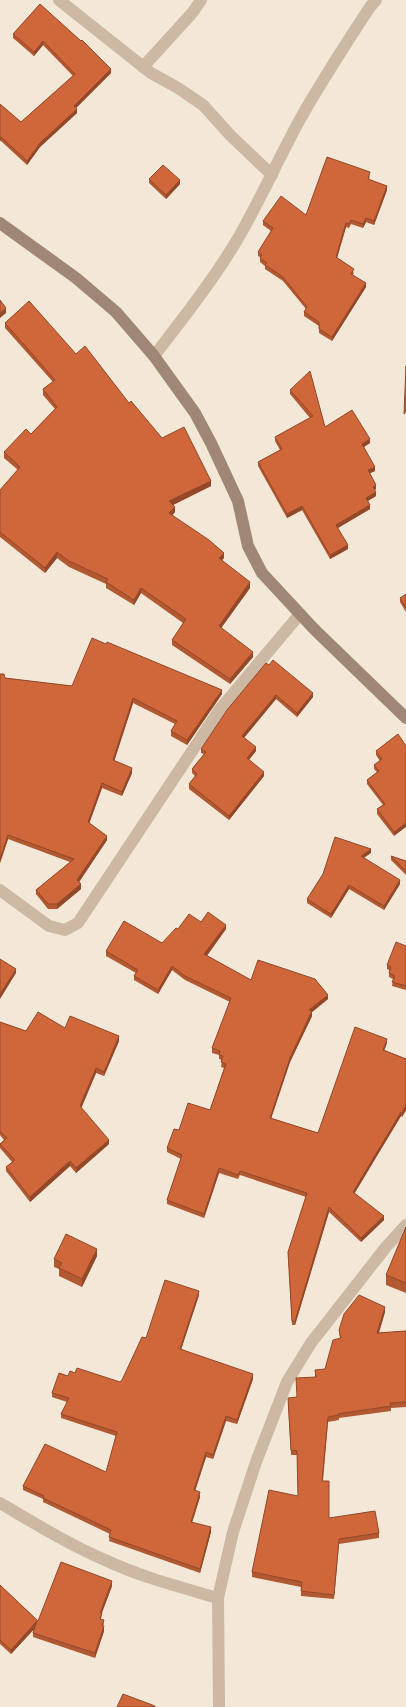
<svg xmlns="http://www.w3.org/2000/svg" width="406" height="1707" font-family="'Exo 2',sans-serif">
<style>
.lines{fill:none;stroke-linecap:round;stroke-linejoin:round}
.street{stroke:#ccb8a3;stroke-width:12}
.secondary{stroke:#a08775;stroke-width:12}
.wall{fill:#b35932}
.shaded-wall{fill:#924829}
.building{fill:#d0673a;stroke:#924829}
</style>
<rect width="100%" height="100%" fill="#f3e8d8"/>
<g class="lines">
<g class="street">
<path d="M59 0 151 73 178 88 203 105 231 136 272 175"/>
<path d="M143 67 193 12 201 0"/>
<path d="M154 356C184 317 215 278 240 235 261 198 278 160 298 123 320 83 345 45 370 7L376 0"/>
<path d="M0 890 49 926 65 930 78 923 220 709 300 614"/>
<path d="M0 1503C34 1523 68 1544 105 1560 141 1577 180 1587 218 1598"/>
<path d="M219 1707 218 1598 233 1532 256 1462 287 1382 311 1343 386 1247 406 1225"/>
</g>
<path class="secondary" d="M0 223 76 278 116 312 154 356 195 413 211 443 238 501 248 546 262 573 314 629 406 718"/>
</g>
<g class="wall">
<path d="M40 4 111 73 76 108 77 113 40 147 27 165 1 141 0 104 21 122 73 76 43 45 34 56 13 38V34Z"/>
<path d="M370 176 369 179 387 190 374 225 366 222 363 228 351 224 349 228 346 227 337 258 354 273 353 275 366 287 332 341 319 333V326L304 316V312L306 309 283 281 265 269V266L260 262V257L258 256V252L271 231 263 225V221L306 215Z"/>
<path d="M149 179 180 184 166 199 149 183Z"/>
<path d="M5 323 76 354 129 403 162 438 211 486 173 505 175 512 172 515 224 558 222 560 250 588 221 628 253 657 230 684 172 645V640L183 623 141 593 134 605 106 588V584L69 567 57 558 45 573 0 537V490L18 470 4 458V452L31 434 55 409 43 395V389L53 382 5 328Z"/>
<path d="M290 390 325 427 370 443 364 447 375 471 370 473 376 489 374 490 376 496 368 501 370 509 338 528 348 549 330 559 302 510 287 518 258 466V462L280 450 275 441V437L310 418 290 394Z"/>
<path d="M406 594V612L400 602V598Z"/>
<path d="M269 665 313 697 297 717 276 699 244 738 256 751 249 760 264 776 229 820 189 789V784L195 776 192 773V769L204 754 201 753V749Z"/>
<path d="M0 674 5 678 72 686 222 694 187 745 171 736V731L175 724 133 703 114 761 132 773 122 796 102 788 89 823 107 840 79 882 81 889 57 909H48L36 894V890L70 862 8 839 0 863Z"/>
<path d="M398 734 394 836 377 814V809L383 805 367 784V780L377 772 374 769V765L380 761 376 755V751Z"/>
<path d="M371 853 364 858 400 884 384 910 349 889 331 918 307 903V899Z"/>
<path d="M391 856 406 861V875L391 860Z"/>
<path d="M201 922 226 929 207 956 251 980 328 999 312 1012V1016L290 1062 271 1118 318 1133 387 1043 384 1050 406 1059V1110L402 1117 401 1116 354 1193 384 1220 361 1242 329 1212 295 1325H292L288 1252 306 1197 240 1175 238 1179 219 1173 204 1218 167 1204V1200L181 1159 167 1152V1148L179 1130 210 1110 224 1068 221 1067 222 1060 219 1059V1055L212 1053V1048L230 1002 185 980 172 970 158 994 134 980V976L136 973 106 956V951L162 943 178 929Z"/>
<path d="M406 946V990L392 986 393 979 389 977V970L387 969V965Z"/>
<path d="M0 1022 26 1031 65 1028 119 1041 104 1076 96 1073 81 1108 109 1144 76 1173 70 1166 30 1202 6 1171V1167L12 1162 0 1148V1144L4 1140 0 1135Z"/>
<path d="M406 1227V1293L386 1285V1275Z"/>
<path d="M97 1256 82 1287 59 1276V1269L54 1267V1259Z"/>
<path d="M199 1295 181 1349 253 1379 237 1424 226 1421 213 1459 206 1457 195 1491 200 1497 192 1522 211 1532 200 1573 109 1541 110 1534 43 1502V1499L23 1490V1486L106 1472 116 1436 61 1418V1414L67 1402 52 1397V1393L68 1376 75 1373 120 1382 122 1380 146 1338Z"/>
<path d="M385 1312 379 1333 406 1331V1407L391 1408V1411L339 1418V1420L328 1422 323 1481 329 1518 379 1533V1538L339 1544 334 1599 301 1596V1587L252 1577V1572L298 1496 297 1455H291L288 1403 296 1397 315 1377V1370L325 1369 340 1339 339 1330Z"/>
<path d="M0 1585 38 1621 112 1586 102 1613 101 1619 104 1624 103 1626 104 1631 95 1658 33 1637V1633L34 1629 11 1654 0 1644Z"/>
</g>
<g class="shaded-wall">
<path d="M43 41V45L34 56V52Z"/>
<path d="M111 69V73L74 110V106Z"/>
<path d="M77 109V113L40 147 27 165V161L40 143Z"/>
<path d="M180 180V184L166 199V195Z"/>
<path d="M387 186V190L374 225V221Z"/>
<path d="M366 218V222L363 228V224Z"/>
<path d="M346 223V227L336 261V257Z"/>
<path d="M366 283V287L332 341V337Z"/>
<path d="M6 308V313L0 318V313Z"/>
<path d="M370 439V443L362 448V444Z"/>
<path d="M375 467V471L368 474V470Z"/>
<path d="M211 481V486L169 507V501Z"/>
<path d="M376 485V489L373 491V487Z"/>
<path d="M376 492V496L366 502V498Z"/>
<path d="M370 505V509L336 529V525Z"/>
<path d="M302 506V510L287 518V514Z"/>
<path d="M175 507V512L169 519V513Z"/>
<path d="M348 545V549L330 559V555Z"/>
<path d="M57 552V558L45 573V568Z"/>
<path d="M224 553V558L219 563V558Z"/>
<path d="M250 582V588L219 631V626Z"/>
<path d="M141 588V593L134 605V600Z"/>
<path d="M253 652V657L230 684V679Z"/>
<path d="M222 690V694L187 745V740Z"/>
<path d="M313 693V697L297 717V713Z"/>
<path d="M276 695V699L242 740V736Z"/>
<path d="M133 698V703L113 765V760Z"/>
<path d="M256 747V751L247 762V758Z"/>
<path d="M132 768V773L122 796V792Z"/>
<path d="M264 772V776L229 820V816Z"/>
<path d="M102 783V788L88 827V822Z"/>
<path d="M406 823V827L394 836V832Z"/>
<path d="M8 835V839L0 863V859Z"/>
<path d="M107 836V840L77 885V880Z"/>
<path d="M371 849V853L361 860V856Z"/>
<path d="M400 880V884L384 910V906Z"/>
<path d="M81 884V889L57 909V904Z"/>
<path d="M349 885V889L331 918V914Z"/>
<path d="M226 925V929L204 959V954Z"/>
<path d="M172 966V970L158 994V990Z"/>
<path d="M16 969V973L0 999V994Z"/>
<path d="M328 995V999L312 1012V1016L290 1062 270 1122V1118L290 1058 309 1010Z"/>
<path d="M119 1036V1041L104 1076V1072Z"/>
<path d="M387 1039V1043L383 1054V1050Z"/>
<path d="M96 1068V1073L80 1111V1106Z"/>
<path d="M406 1105V1110L402 1117V1113Z"/>
<path d="M401 1112V1116L353 1196V1192Z"/>
<path d="M109 1140V1144L76 1173V1168Z"/>
<path d="M70 1161V1166L30 1202V1197Z"/>
<path d="M219 1168V1173L204 1218V1214Z"/>
<path d="M329 1207V1212L295 1325V1321Z"/>
<path d="M384 1216V1220L361 1242V1238Z"/>
<path d="M97 1249V1256L82 1287V1279Z"/>
<path d="M199 1291V1295L180 1353V1349Z"/>
<path d="M385 1307V1312L377 1338V1333Z"/>
<path d="M253 1374V1379L237 1424V1420Z"/>
<path d="M226 1416V1421L213 1459V1455Z"/>
<path d="M206 1452V1457L194 1494V1490Z"/>
<path d="M200 1492V1497L191 1526V1522Z"/>
<path d="M211 1527V1532L200 1573V1569Z"/>
<path d="M112 1581V1586L100 1617V1613Z"/>
<path d="M37 1621V1626L11 1654V1650Z"/>
<path d="M104 1626V1631L95 1658V1653Z"/>
</g>
<g class="building">
<path d="M40 4 81 41 82 40 111 69 74 106 77 109 40 143 27 161 1 137 0 141V104L21 122 75 74 43 41 34 52 13 34Z"/>
<path d="M327 157 370 172 368 179 387 186 374 221 366 218 363 224 351 220 349 224 346 223 336 257 354 269 351 274 366 283 332 337 319 329V322L304 312 307 307 283 277 265 265 267 263 260 258 262 255 258 252 273 228 263 221 281 196 306 215Z"/>
<path d="M163 165 180 180 166 195 149 179Z"/>
<path d="M0 300 6 308 0 313Z"/>
<path d="M29 301 76 354 85 346 129 403 131 401 162 438 184 427 211 481 169 501 175 507 169 513 209 540 224 553 219 558 250 582 219 626 253 652 230 679 172 640 186 619 141 588 134 600 106 582 108 579 69 561 57 552 45 568 0 532V490L20 467 4 452 26 429 31 434 57 407 43 389 55 380 5 323Z"/>
<path d="M406 366V411L404 414Z"/>
<path d="M310 371 325 427 352 410 370 439 362 444 375 467 368 470 376 485 373 487 376 492 366 498 370 505 336 525 348 545 330 555 302 506 287 514 258 462 282 449 275 437 313 416 290 390Z"/>
<path d="M406 594V608L400 598Z"/>
<path d="M92 638 106 644 107 642 222 690 187 740 171 731 177 721 133 698 113 760 132 768 122 792 102 783 88 822 107 836 77 880 81 884 57 904H48L36 890 74 859 8 835 0 859V674H4L5 678 72 686Z"/>
<path d="M273 660 313 693 297 713 276 695 242 736 256 747 247 758 264 772 229 816 189 784 197 774 192 769 206 752 201 749 227 710 266 663 269 665Z"/>
<path d="M398 734 406 746V823L394 832 377 809 385 804 367 780 379 771 374 765 382 759 376 751Z"/>
<path d="M335 837 371 849 361 856 400 880 384 906 349 885 331 914 307 899 323 874Z"/>
<path d="M391 856 406 861V871Z"/>
<path d="M208 912 226 925 204 954 251 980 258 960 315 979 328 995 309 1010 312 1011 290 1058 270 1118 318 1133 355 1027 387 1039 383 1050 406 1059V1105L402 1113 401 1112 353 1192 384 1216 361 1238 329 1207 295 1321H292L288 1252 307 1193 240 1171 238 1175 219 1168 204 1214 167 1200 182 1155 167 1148 174 1129 179 1130 188 1103 210 1110 226 1064 221 1062 223 1056 219 1055 220 1051 212 1048 231 998 185 976 172 966 158 990 134 976 138 970 106 951 124 921 162 943 176 928 178 929 189 914 201 922Z"/>
<path d="M396 942 406 946V986L392 982 395 976 389 973 391 967 387 965Z"/>
<path d="M0 959 16 969 0 994Z"/>
<path d="M38 1012 65 1028 70 1016 119 1036 104 1072 96 1068 80 1106 109 1140 76 1168 70 1161 30 1197 6 1167 15 1160 0 1144 7 1138 0 1131V1022L26 1031Z"/>
<path d="M406 1227V1283L386 1275Z"/>
<path d="M66 1234 97 1249 82 1279 59 1268 62 1263 54 1259Z"/>
<path d="M165 1280 199 1291 180 1349 253 1374 237 1420 226 1416 213 1455 206 1452 194 1490 200 1492 191 1522 211 1527 200 1569 109 1537 111 1530 43 1498 44 1496 23 1486 45 1444 106 1472 117 1432 61 1414 69 1398 52 1393 59 1373 68 1376 70 1371 75 1373 77 1368 120 1382 122 1380 142 1337 146 1338Z"/>
<path d="M359 1295 385 1307 377 1333 406 1331V1402L390 1403 391 1406 338 1414 339 1415 328 1417 322 1481H329V1518L375 1511 379 1533 339 1539 334 1595 301 1591 302 1582 252 1572 269 1490 298 1496 297 1451 291 1450 288 1398 297 1397 296 1378 316 1377 315 1370 325 1369 333 1340 341 1338 339 1330 344 1314Z"/>
<path d="M61 1562 112 1581 100 1613H102L100 1619 104 1620 102 1626H104L95 1653 33 1633 37 1621 11 1650 0 1640V1585L38 1621Z"/>
<path d="M123 1694 155 1706V1707H117Z"/>
</g>
</svg>
